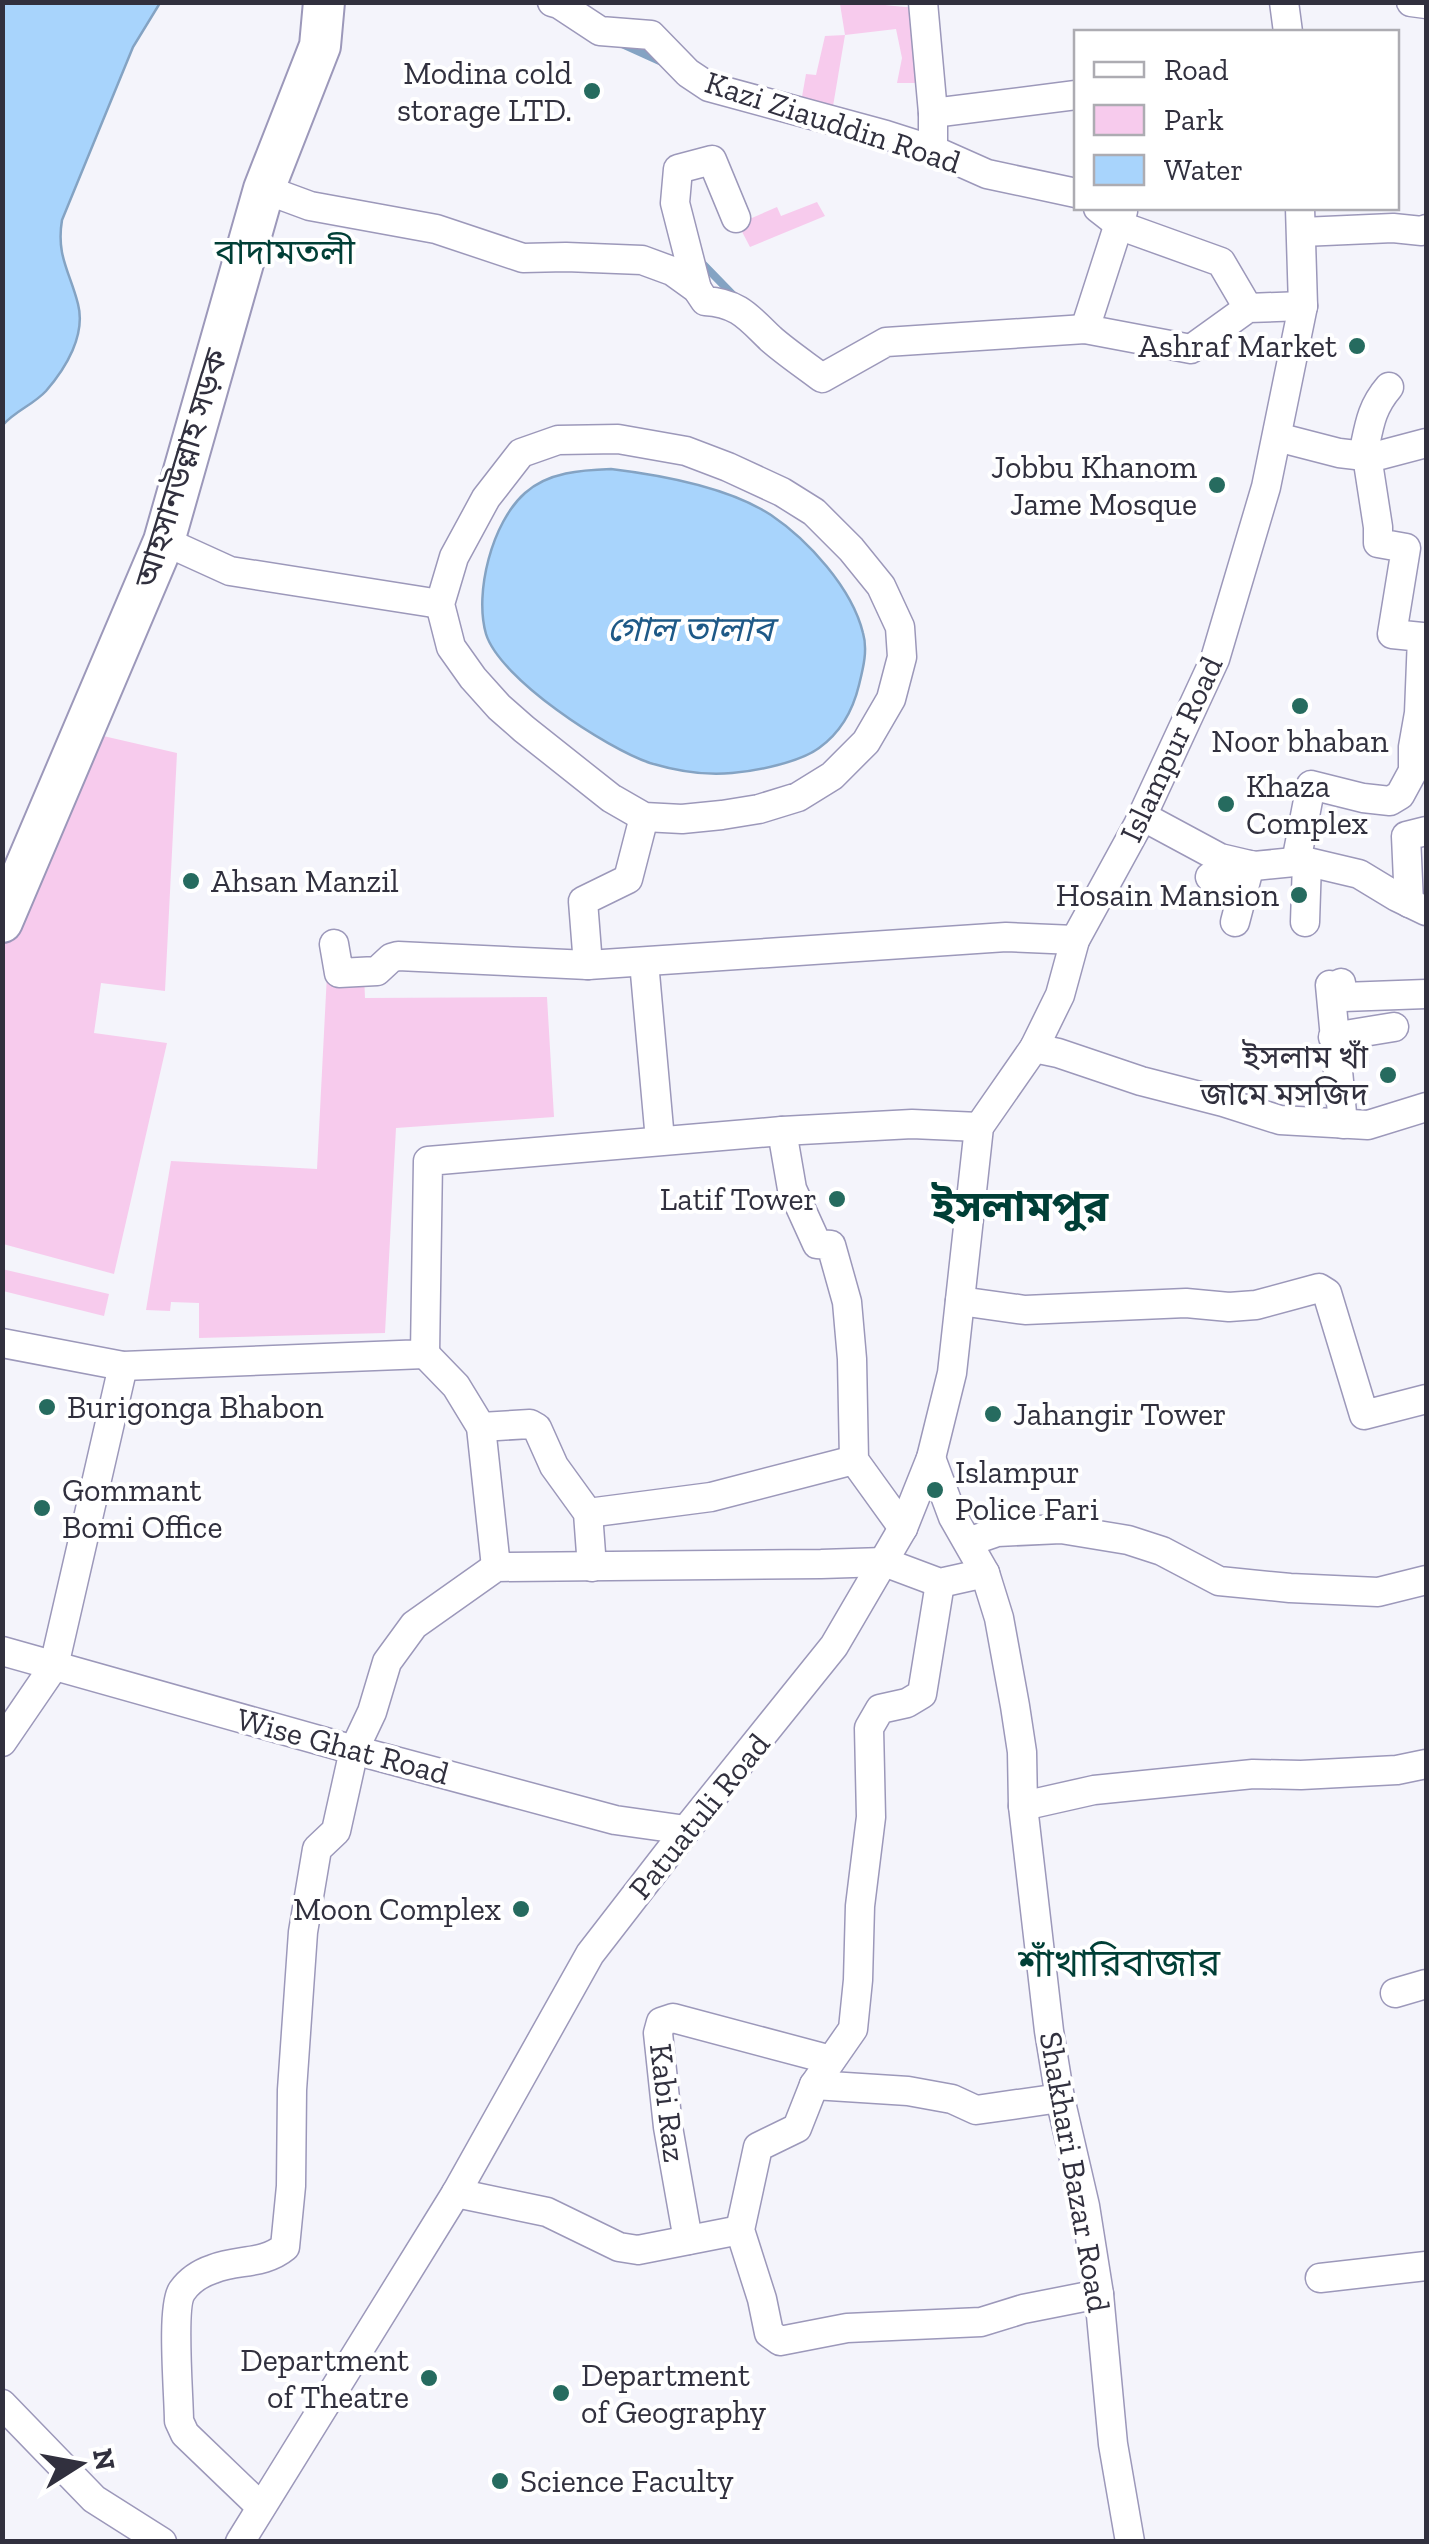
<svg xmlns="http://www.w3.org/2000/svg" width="1429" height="2544" font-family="'Zilla Slab','Noto Sans Bengali',serif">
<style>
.green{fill:#f7cbed}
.water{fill:#a8d4fc;stroke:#84a3c3;stroke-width:2.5}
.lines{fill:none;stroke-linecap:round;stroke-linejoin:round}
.stream{stroke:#84a3c3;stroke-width:8}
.street-casing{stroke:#9c98ba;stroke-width:31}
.secondary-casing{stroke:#9c98ba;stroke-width:44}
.street{stroke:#fff;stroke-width:28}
.secondary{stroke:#fff;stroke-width:40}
.poi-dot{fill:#266b5f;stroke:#fff;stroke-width:4}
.labels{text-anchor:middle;stroke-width:8;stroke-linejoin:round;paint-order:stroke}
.poi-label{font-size:32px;fill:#31303e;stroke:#fff;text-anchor:end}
.street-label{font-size:32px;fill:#31303e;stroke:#fff}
.neighbourhood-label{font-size:35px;fill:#003f36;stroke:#fff}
.water-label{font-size:35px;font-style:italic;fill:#1e5987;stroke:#fff}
.quarter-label{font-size:38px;fill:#003f36;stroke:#fff}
.district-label{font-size:42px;font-weight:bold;fill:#003f36;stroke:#fff}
</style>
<rect width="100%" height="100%" fill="#f4f4fb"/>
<g class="green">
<path d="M848 2C873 2 895 8 919 7L925 83H897L902 58 896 29 845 35 831 118 800 108 806 74 816 75 825 36 845 35 840 4Z"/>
<path d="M817 202 825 216 750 247 738 224 777 207 781 216Z"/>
<path d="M86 732 177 753 165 991 101 983 94 1033 167 1043 114 1274 3 1244 2 947Z"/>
<path d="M327 974H364L365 998 547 997 554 1117 396 1128 385 1333 199 1338V1303L171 1302 170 1311 146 1310 171 1161 317 1169Z"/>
<path d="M2 1269 109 1294 104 1316 3 1291Z"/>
</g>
<g class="water">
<path d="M3 2 160 3 133 47 62 220C56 256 70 272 78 304 86 335 66 368 46 391 33 405 15 411 3 425Z"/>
<path d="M611 469C661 475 728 487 771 515 808 540 852 588 863 633 868 650 863 669 859 685 853 710 840 733 819 748 800 762 757 771 732 773 704 776 677 771 650 763 606 748 500 679 486 634 474 593 492 522 525 493 548 472 582 470 611 469Z"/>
</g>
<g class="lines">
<g class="stream">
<path d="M620 43 662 62"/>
<path d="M700 261 735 297"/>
</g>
<defs>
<g id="street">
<path d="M552 2 559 4 600 31 651 35 688 73 709 87 886 135 933 150 987 174 1076 193"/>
<path d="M923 2 933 113V150"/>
<path d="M1284 2 1288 32"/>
<path d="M1411 2 1426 4"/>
<path d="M933 113 1076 95"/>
<path d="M264 189 310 206 436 229 523 258 566 257 642 260 672 271 697 289 705 301C739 303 749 318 771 339 787 353 805 365 822 378L886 342 1085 329 1191 349 1248 308 1303 306"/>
<path d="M1098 208 1121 226 1221 262 1248 308"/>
<path d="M1302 232 1393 228 1422 231 1426 229"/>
<path d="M697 289 675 203 678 169 712 160 736 218"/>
<path d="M1085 329 1123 211"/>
<path d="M1277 437 1339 453 1373 457 1426 443"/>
<path d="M618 439 686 451 728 467 782 492 814 512 851 549 881 586 900 627 902 657 891 699 866 742 832 776 798 797 759 809 722 815 682 819 644 817 611 798 524 729 499 707 473 678 451 647 440 604 454 557 486 498 521 453 558 440Z"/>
<path d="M1363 455C1369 428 1370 409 1389 387"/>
<path d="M164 541 230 571 440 604"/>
<path d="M1142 816 1220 858 1254 866 1304 861 1359 874 1397 897 1426 911"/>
<path d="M1296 862 1311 785 1363 798 1390 801 1400 795 1413 771V747L1419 713 1422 637 1392 634 1406 548 1378 543V527L1367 456"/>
<path d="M1210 877 1244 889"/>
<path d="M1409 903 1406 836 1426 831"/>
<path d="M1235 922 1250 865"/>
<path d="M1305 922 1307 862"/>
<path d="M334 944 339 973 377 971 391 958 398 956 588 965 1006 937 1075 940"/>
<path d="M644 962 660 1140"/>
<path d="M588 965 583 901 628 879 644 817"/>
<path d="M1341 983 1343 997 1426 994"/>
<path d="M1330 985 1343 1124"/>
<path d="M1333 1037 1394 1027"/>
<path d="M1034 1048 1058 1053 1141 1081 1223 1102 1280 1120 1368 1125 1426 1107"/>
<path d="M782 1131 792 1189 817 1244 831 1245 847 1302 852 1359 854 1460 903 1528"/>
<path d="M960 1301 1025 1310 1186 1303 1229 1307 1256 1305 1319 1288 1327 1293 1364 1415 1426 1399"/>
<path d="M2 1343 123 1366 425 1354 428 1161 782 1131 912 1124 979 1127"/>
<path d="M425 1354 456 1386 481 1427 496 1567"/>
<path d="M481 1427 530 1424 537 1428 554 1466 588 1513 592 1567"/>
<path d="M931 1458 953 1517 985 1573 999 1618 1015 1706 1022 1752 1023 1806 1049 2031 1060 2098 1085 2206 1099 2294 1113 2444 1130 2542"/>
<path d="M588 1513 711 1497 854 1460"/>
<path d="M968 1542 997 1532 1061 1529 1128 1540 1162 1551 1219 1581 1290 1588 1378 1592 1426 1580"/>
<path d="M940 1583 922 1694 907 1703 880 1709 869 1728 871 1817 860 1906 858 1980 853 2029 814 2085 797 2128 758 2147 740 2230 762 2299 769 2333 780 2341 847 2328 981 2322 1023 2309 1099 2294"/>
<path d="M2 1651 354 1750 615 1820 686 1830"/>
<path d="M2 1742 54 1666 123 1366"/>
<path d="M1023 1806 1094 1790 1253 1774 1301 1775 1397 1770 1426 1764"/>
<path d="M1395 1993 1426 1984"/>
<path d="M814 2085 908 2091 952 2099 976 2110 1060 2098"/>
<path d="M456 2193 547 2212 619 2247 638 2250 740 2230"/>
<path d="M688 2240 668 2127 658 2033 661 2022 673 2018 831 2060"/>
<path d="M1320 2278 1426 2266"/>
<path d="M2 2404 94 2499 162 2542"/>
<path d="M261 2507 185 2434 179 2421C179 2397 171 2307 182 2291 189 2281 201 2273 213 2269 238 2259 263 2265 285 2247L291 2186 292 2090 303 1932 317 1849 336 1831 354 1750 372 1712 387 1662 414 1625 496 1567 821 1564 884 1562 940 1583 985 1573"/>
<path d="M240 2542 456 2193 590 1954 686 1830 834 1646 903 1528 931 1458 952 1373 979 1127 1034 1048 1060 995 1075 940 1138 825 1215 659 1266 487 1303 306 1300 208"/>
</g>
<path id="secondary" d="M2 922 164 541 264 189 320 46 324 2"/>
</defs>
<use href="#street" class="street-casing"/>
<use href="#secondary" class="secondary-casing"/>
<use href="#street" class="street"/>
<use href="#secondary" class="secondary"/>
</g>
<g class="poi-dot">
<circle cx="592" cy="91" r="10"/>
<circle cx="1357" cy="346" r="10"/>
<circle cx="1217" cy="485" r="10"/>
<circle cx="1300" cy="706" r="10"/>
<circle cx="1226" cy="804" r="10"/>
<circle cx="191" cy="881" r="10"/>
<circle cx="1299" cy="895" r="10"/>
<circle cx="1388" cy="1075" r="10"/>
<circle cx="837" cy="1199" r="10"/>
<circle cx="47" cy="1407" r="10"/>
<circle cx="993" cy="1414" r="10"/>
<circle cx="935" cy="1490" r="10"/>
<circle cx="42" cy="1508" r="10"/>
<circle cx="521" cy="1909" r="10"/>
<circle cx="429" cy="2378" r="10"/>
<circle cx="561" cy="2393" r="10"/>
<circle cx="500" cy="2481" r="10"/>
</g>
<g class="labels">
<g class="poi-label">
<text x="572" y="84">Modina cold<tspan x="572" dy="37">storage LTD.</tspan></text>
<text x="1337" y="357">Ashraf Market</text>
<text x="1197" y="478">Jobbu Khanom<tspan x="1197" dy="37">Jame Mosque</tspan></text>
<text x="1300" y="752" text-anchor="middle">Noor bhaban</text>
<text x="1246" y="797" text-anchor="start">Khaza<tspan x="1246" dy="37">Complex</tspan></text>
<text x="211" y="892" text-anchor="start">Ahsan Manzil</text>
<text x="1279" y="906">Hosain Mansion</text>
<text x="1368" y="1068">ইসলাম খাঁ<tspan x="1368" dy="37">জামে মসজিদ</tspan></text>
<text x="817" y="1210">Latif Tower</text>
<text x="67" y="1418" text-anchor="start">Burigonga Bhabon</text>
<text x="1013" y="1425" text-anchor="start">Jahangir Tower</text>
<text x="955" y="1483" text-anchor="start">Islampur<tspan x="955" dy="37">Police Fari</tspan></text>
<text x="62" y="1501" text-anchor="start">Gommant<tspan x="62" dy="37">Bomi Office</tspan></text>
<text x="501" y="1920">Moon Complex</text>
<text x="409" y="2371">Department<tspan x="409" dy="37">of Theatre</tspan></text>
<text x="581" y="2386" text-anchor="start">Department<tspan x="581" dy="37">of Geography</tspan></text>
<text x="520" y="2492" text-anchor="start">Science Faculty</text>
</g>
<g class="street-label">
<text transform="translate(833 122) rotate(18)" y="11">Kazi Ziauddin Road</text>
<text transform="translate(181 468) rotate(-73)" y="11">আহসানউল্লাহ সড়ক</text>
<text transform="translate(1171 749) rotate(-65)" y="11">Islampur Road</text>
<text transform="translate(343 1746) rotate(15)" y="11">Wise Ghat Road</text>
<text transform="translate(699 1816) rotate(-51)" y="11">Patuatuli Road</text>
<text transform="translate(668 2103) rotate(83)" y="11">Kabi Raz</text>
<text transform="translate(1075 2172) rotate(80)" y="11">Shakhari Bazar Road</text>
</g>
<g class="neighbourhood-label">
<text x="285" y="264">বাদামতলী</text>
</g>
<g class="water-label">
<text x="690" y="641">গোল তালাব</text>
</g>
<g class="quarter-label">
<text x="1119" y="1976">শাঁখারিবাজার</text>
</g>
<g class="district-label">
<text x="1020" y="1221">ইসলামপুর</text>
</g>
</g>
<rect width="1429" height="2544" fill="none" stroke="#31303e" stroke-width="10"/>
<rect x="1074" y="30" width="325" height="180" fill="#ffffff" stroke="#adacb2" stroke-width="2.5"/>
<rect x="1094" y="62" width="50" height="15" fill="#ffffff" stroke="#adacb2" stroke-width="2.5"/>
<text x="1164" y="80" font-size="30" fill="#31303e">Road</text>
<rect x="1094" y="105" width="50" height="30" fill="#f7cbed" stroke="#adacb2" stroke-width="2.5"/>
<text x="1164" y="130" font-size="30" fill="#31303e">Park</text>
<rect x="1094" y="155" width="50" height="30" fill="#a8d4fc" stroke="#adacb2" stroke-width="2.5"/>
<text x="1164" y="180" font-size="30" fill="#31303e">Water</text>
<g transform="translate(80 2464) rotate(79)" stroke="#ffffff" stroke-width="8" paint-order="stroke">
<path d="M0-8L18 38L0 25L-18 38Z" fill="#31303e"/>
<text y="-15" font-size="28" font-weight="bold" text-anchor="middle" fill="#31303e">N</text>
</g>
</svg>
